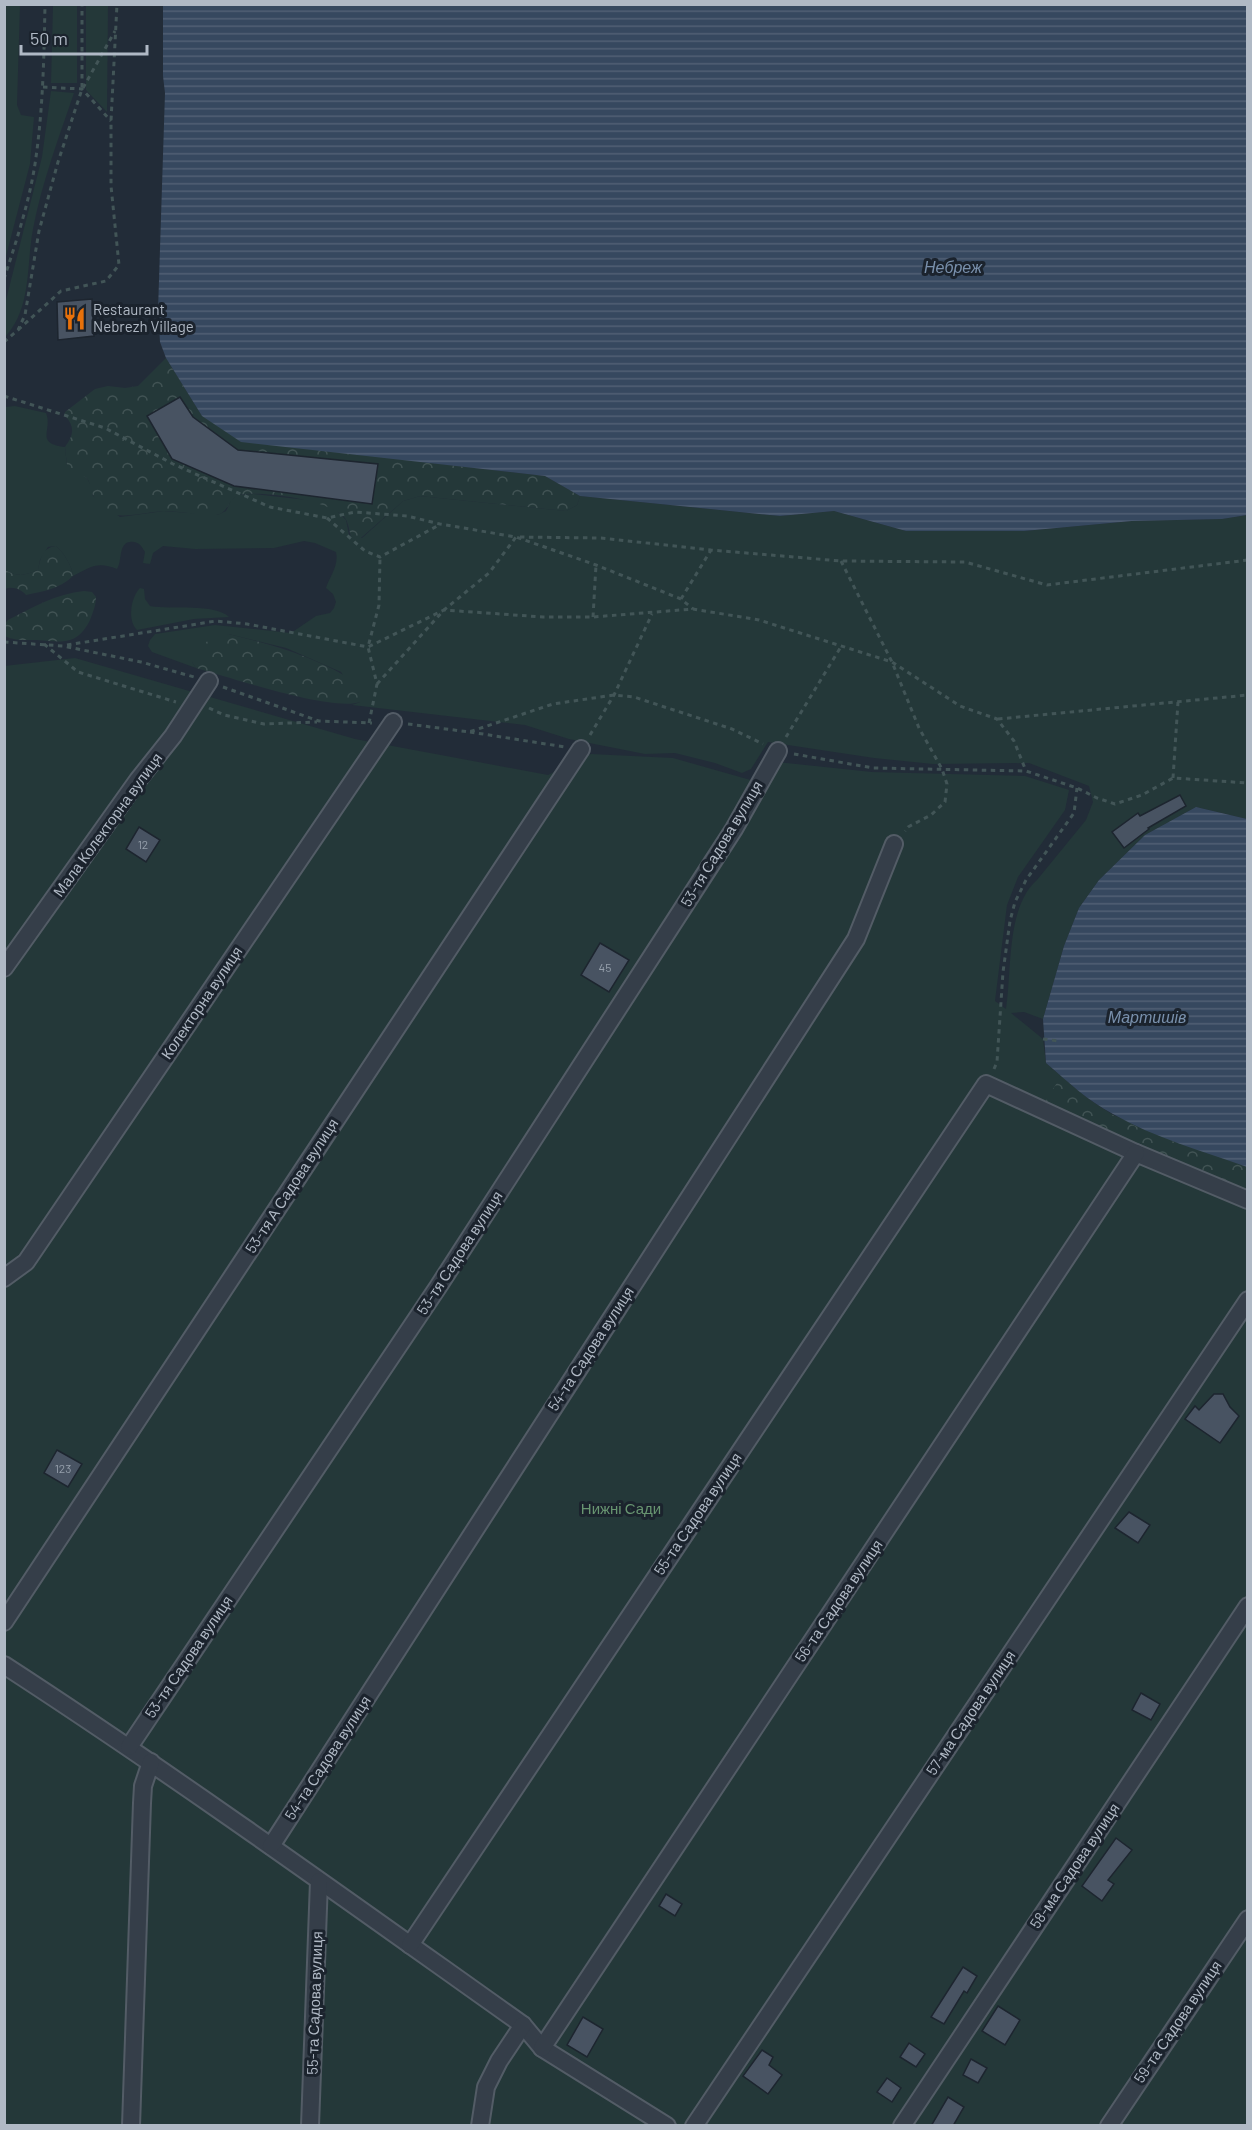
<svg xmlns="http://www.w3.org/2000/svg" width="1252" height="2130" font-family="Barlow,sans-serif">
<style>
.green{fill:#243839}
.forest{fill:url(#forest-crowns)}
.water{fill:url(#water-rules)}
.building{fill:#485362;stroke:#1d252f;stroke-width:1.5}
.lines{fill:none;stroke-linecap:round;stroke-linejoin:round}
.minor-casing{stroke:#535c66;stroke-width:20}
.path{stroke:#425557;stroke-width:3;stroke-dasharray:4.5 4.5;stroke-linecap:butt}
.minor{stroke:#353e49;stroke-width:16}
.labels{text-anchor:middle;stroke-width:6;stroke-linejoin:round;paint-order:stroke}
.number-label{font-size:12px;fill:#96a0ac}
.poi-label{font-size:15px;fill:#b0b9c5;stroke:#1b232d;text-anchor:start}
.street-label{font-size:15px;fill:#b0b9c5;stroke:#1b232d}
.park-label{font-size:15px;fill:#689571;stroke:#1b232d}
.water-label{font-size:16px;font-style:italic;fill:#7990ac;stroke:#1b232d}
</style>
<defs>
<pattern id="forest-crowns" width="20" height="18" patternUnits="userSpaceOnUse" patternTransform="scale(1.5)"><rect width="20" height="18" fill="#243839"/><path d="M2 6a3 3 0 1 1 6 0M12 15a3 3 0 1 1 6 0" fill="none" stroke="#415354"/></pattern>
<pattern id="water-rules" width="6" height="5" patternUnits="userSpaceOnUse" patternTransform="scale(1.5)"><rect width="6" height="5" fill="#36485f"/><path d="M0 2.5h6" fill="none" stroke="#516074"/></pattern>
</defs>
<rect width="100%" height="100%" fill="#222c38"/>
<g class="green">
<path d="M5 4 20 5 17 105 21 115 34 117 30 164 5 260Z"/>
<path d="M53 5H77V83H51Z"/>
<path d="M86 5H108L107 112 86 90Z"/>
<path d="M51 91 74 93C59 137 42 182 33 229 26 266 32 308 5 337V304L42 157Z"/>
<path d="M15 406 46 413C53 430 34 443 65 447L67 465C83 474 91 477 93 496L120 517 164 511 217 515 226 511 231 500 237 495 254 494 316 501 335 509 346 520 349 535 362 538 403 501 420 496 566 511 577 505 580 496 780 516 834 511 906 531H1024L1132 521 1222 519 1247 515V819L1196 807 1145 835 1099 880 1079 908 1064 946 1043 1019 1024 1012 1011 1013 1043 1039 1046 1063 1086 1098 1113 1115 1247 1167V2125H5L4 666 75 658 355 739 548 775 591 754 673 758 754 781 777 762 872 772 1025 776 1069 790 1065 810 1018 877 1007 905 995 1001 1006 1009C1012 971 1006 907 1037 880L1086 820 1093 802 1089 786 1029 763 933 764 874 758 768 742 751 769 742 773 715 763 675 753 645 754 569 739 525 725 352 705 360 702 341 672 286 648 228 634 192 662 196 668 152 652 148 646 150 640 155 634 215 625 291 633 316 616 330 613 334 608 336 602 333 594 326 588C330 576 339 566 336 552L315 543 304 541 274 548 195 549 163 546 153 553 150 564 143 563 145 552C142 547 140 543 134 542 117 540 123 561 117 569 97 561 91 567 73 576 72 566 64 553 56 546L48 547 40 560 38 570C24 576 18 577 5 570V407Z"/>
<path d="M140 588 144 589 145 599 150 606C172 610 215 603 229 617L194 619 137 630C127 620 131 597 140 588Z"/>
</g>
<g class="forest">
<path d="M166 358 202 416 407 460 545 476 580 496 577 505 566 511 420 496 403 501 354 544C349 536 350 525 345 518 331 500 261 490 239 495 228 498 229 513 216 515 200 516 181 511 165 511 143 512 127 519 105 513 101 508 96 503 94 497 87 483 94 477 74 473L67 465 65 447C74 435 75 426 65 416V412L95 389 108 386 125 388 138 386Z"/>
<path d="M56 546C64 553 72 566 73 576 59 589 44 591 26 595 21 589 12 586 5 589V570C18 577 24 576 38 570 41 558 42 548 56 546Z"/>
<path d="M84 591 92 592 96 597C96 605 93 612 90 620 77 646 63 642 37 640 27 640 14 641 5 636V623L8 620C33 607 56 594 84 591Z"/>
<path d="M228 634C274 645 318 657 358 684L360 702C332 712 229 677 196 668L192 662 196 648 206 642Z"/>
<path d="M1061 1076C1077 1090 1094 1104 1113 1115 1155 1138 1203 1151 1247 1167V1195L1044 1104Z"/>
</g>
<g class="water">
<path d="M163 5H1247V515L1222 519 1132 521 1024 531H906L834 511 780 516 580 496 545 476 241 442 202 416 166 358 160 342 158 311 165 93 163 76Z"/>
<path d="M1196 807 1247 819V1167C1202 1151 1155 1138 1113 1114 1088 1101 1067 1081 1046 1063L1043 1019 1064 946 1079 908 1099 880 1145 835Z"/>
</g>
<g class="building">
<path d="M92 299 94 336 58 340 57 302Z"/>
<path d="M180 397 193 417 238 450 378 464 372 504 234 486 172 459 147 416Z"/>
<path d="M1180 795 1186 806 1148 828 1149 829 1124 848 1112 832 1138 813 1140 816Z"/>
<path d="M139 827 160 840 146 862 126 849Z"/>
<path d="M600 943 629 960 609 992 581 975Z"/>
<path d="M1214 1394H1223L1230 1407 1239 1416 1220 1443 1185 1419 1195 1406 1199 1410Z"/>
<path d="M57 1450 82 1464 68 1487 44 1473Z"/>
<path d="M1129 1512 1150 1525 1138 1543 1115 1528Z"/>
<path d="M1141 1693 1160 1704 1151 1720 1132 1710Z"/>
<path d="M1116 1838 1132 1850 1108 1880 1114 1884 1102 1901 1082 1886Z"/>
<path d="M666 1894 682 1904 675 1916 659 1906Z"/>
<path d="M963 1967 977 1976 967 1993 964 1991 944 2024 931 2017Z"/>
<path d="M998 2006 1020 2020 1005 2045 982 2031Z"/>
<path d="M583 2017 603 2029 587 2057 567 2045Z"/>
<path d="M909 2043 925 2054 916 2067 900 2057Z"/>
<path d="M762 2050 773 2057 769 2065 782 2075 768 2094 743 2076Z"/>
<path d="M971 2059 987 2068 978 2083 963 2075Z"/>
<path d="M887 2078 901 2088 892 2102 877 2092Z"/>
<path d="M948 2097 964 2107 953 2126H931Z"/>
</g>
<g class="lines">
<defs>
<g id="minor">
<path d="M4 968 138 780 173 736 209 681"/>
<path d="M4 1278 26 1262 393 722"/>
<path d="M4 1622 581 749"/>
<path d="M4 1665C181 1780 351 1903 523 2025L542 2048 667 2126"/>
<path d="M129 1747 438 1287 734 829 778 751"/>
<path d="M271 1846 856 939 894 844"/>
<path d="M410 1945 986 1084 1136 1153 1248 1200"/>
<path d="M542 2048 1136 1153"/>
<path d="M131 2126 142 1803 143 1786 151 1762"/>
<path d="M310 2126 319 1881"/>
<path d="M480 2126 486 2087 499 2061 523 2025"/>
<path d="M694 2126 1248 1300"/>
<path d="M902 2126 1248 1606"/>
<path d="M1109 2126 1248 1919"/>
</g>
</defs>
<use href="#minor" class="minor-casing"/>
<g class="path">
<path d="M43 87 82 89 111 121"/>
<path d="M83 88 115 31"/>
<path d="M4 279C16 242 29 203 35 164 43 111 44 58 45 4"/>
<path d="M18 330 61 291 106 281 119 265 111 186V121L117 4"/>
<path d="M4 342 18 330 25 315 39 231 58 162 82 89V4"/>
<path d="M4 396 105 428 173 464 270 507 327 518 355 512 407 516 440 524 516 537 596 565 681 599 693 609"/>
<path d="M327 518 365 551 380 557 439 525"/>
<path d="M841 561 892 662 919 728 942 769 947 784 945 802 931 815 908 827 905 831"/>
<path d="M681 599 711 550"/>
<path d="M593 617 596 565"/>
<path d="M4 642 63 646 141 662 194 677"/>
<path d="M44 644 78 672 176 702"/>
<path d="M67 645 216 621 247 624 368 647 444 610 543 617H593L693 609 759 620 892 662 960 706 997 719 1014 741 1026 771"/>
<path d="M377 684 444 610 489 573 516 537 601 538 711 550 841 561 965 562 1047 585 1248 560"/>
<path d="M223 687 319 721 372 723"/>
<path d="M209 708 224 715 264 724 317 722"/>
<path d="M998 719 1248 695"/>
<path d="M369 723 377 684 368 647 379 605 380 557"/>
<path d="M408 724 469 732 553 704 614 695 634 697 732 729 763 744"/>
<path d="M470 732 565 747"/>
<path d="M590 735 614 695 652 614"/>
<path d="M786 737 842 645"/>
<path d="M794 754 873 768 1026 771 1077 788 1097 798 1115 804 1142 795 1173 778 1248 783"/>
<path d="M1173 778 1178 702"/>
<path d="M1043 1039 1059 1041"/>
<path d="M994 1069 997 1062 1003 972 1010 921 1015 902 1026 880 1074 813 1077 788"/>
</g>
<use href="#minor" class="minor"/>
</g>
<defs>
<symbol id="restaurant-bare" viewBox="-9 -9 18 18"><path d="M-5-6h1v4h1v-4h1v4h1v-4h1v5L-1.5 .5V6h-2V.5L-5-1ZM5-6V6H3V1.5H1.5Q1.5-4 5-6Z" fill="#e8710a" stroke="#1b232d" stroke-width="2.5" paint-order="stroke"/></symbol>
</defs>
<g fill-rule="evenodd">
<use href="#restaurant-bare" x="58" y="302" width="33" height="33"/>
</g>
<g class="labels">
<g class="number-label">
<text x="143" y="849">12</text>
<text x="605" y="972">45</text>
<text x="63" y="1473">123</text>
</g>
<g class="poi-label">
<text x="93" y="315">Restaurant<tspan x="93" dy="17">Nebrezh Village</tspan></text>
</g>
<g class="street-label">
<text transform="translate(108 825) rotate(-54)" y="5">Мала Колекторна вулиця</text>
<text transform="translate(722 844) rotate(-59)" y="5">53-тя Садова вулиця</text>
<text transform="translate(202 1003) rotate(-56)" y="5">Колекторна вулиця</text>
<text transform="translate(292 1186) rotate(-57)" y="5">53-тя А Садова вулиця</text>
<text transform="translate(460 1253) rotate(-57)" y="5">53-тя Садова вулиця</text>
<text transform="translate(591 1349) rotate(-57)" y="5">54-та Садова вулиця</text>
<text transform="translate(698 1514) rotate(-56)" y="5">55-та Садова вулиця</text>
<text transform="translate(839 1601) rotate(-56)" y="5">56-та Садова вулиця</text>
<text transform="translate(189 1657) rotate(-56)" y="5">53-тя Садова вулиця</text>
<text transform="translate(971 1713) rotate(-56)" y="5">57-ма Садова вулиця</text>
<text transform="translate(328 1758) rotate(-57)" y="5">54-та Садова вулиця</text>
<text transform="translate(1075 1866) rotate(-56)" y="5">58-ма Садова вулиця</text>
<text transform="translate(315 2003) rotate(-88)" y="5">55-та Садова вулиця</text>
<text transform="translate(1178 2022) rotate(-56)" y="5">59-та Садова вулиця</text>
</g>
<g class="park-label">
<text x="621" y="1514">Нижні Сади</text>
</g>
<g class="water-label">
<text x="953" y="273">Небреж</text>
<text x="1147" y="1023">Мартишів</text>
</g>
</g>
<rect width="1252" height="2130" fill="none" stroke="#b0b9c5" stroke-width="12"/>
<path d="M21 45v9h126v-9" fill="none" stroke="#b0b9c5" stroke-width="3"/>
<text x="30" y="45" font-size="18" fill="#b0b9c5" stroke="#1b232d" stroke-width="4.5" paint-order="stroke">50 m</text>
</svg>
